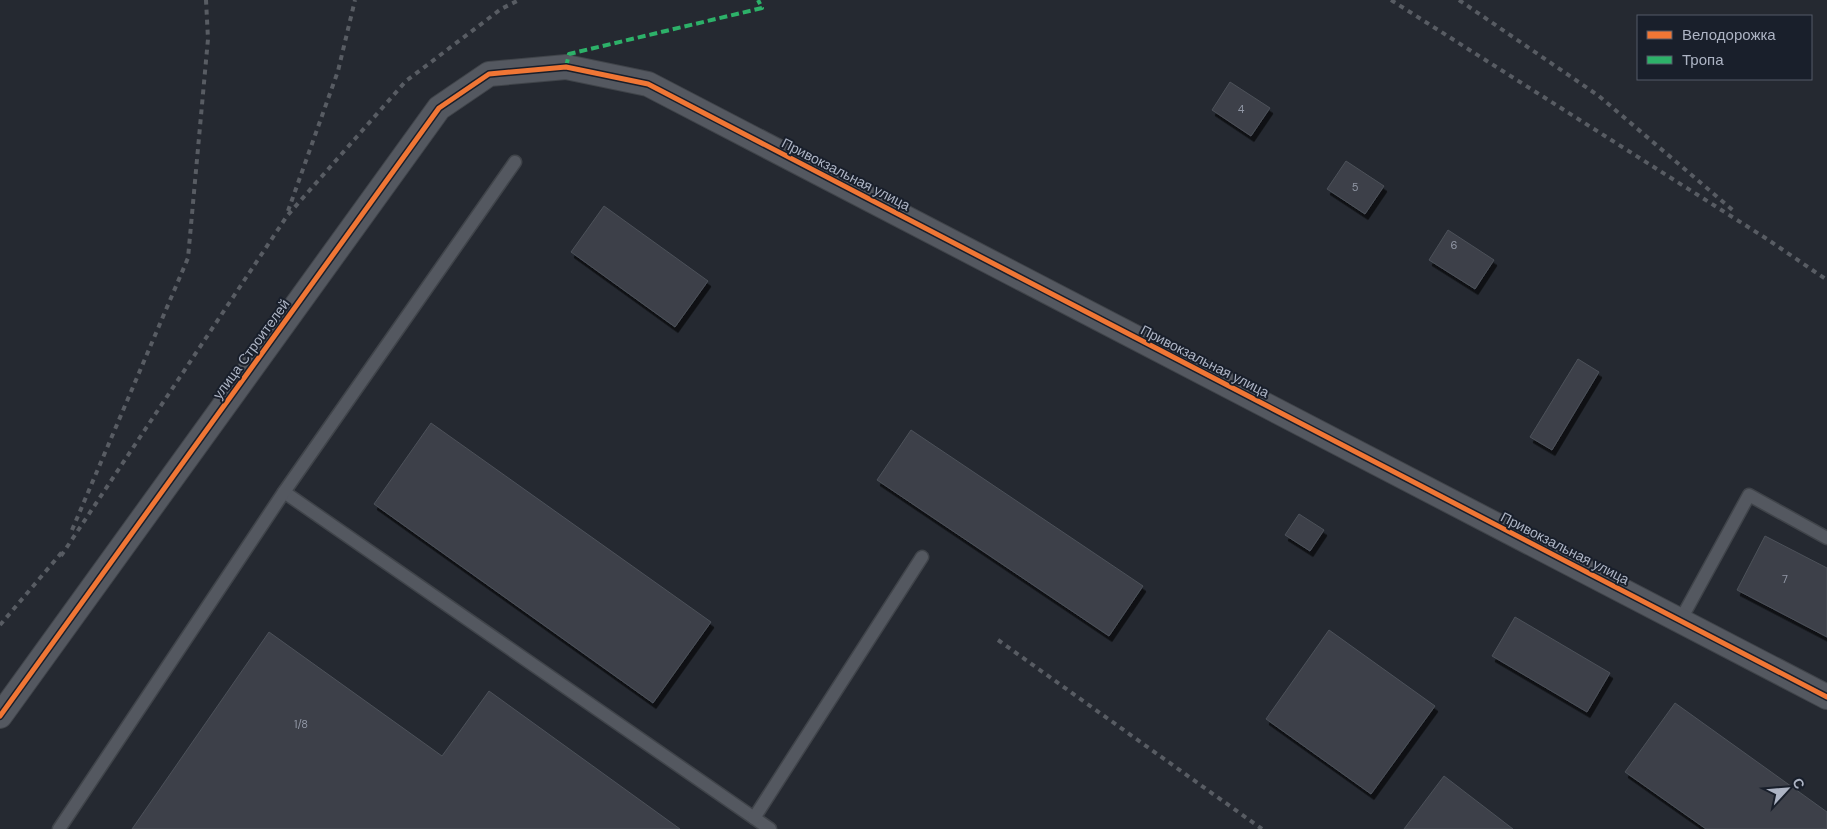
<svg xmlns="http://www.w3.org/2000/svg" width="1827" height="829" font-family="'DM Sans',sans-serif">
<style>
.building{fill:#3e4148;stroke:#4c515a;filter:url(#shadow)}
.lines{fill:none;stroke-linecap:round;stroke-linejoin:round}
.service-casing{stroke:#40444a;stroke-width:15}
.minor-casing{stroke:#40444a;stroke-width:26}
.service{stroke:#545860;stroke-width:12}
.minor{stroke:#545860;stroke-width:24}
.rail{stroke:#585c63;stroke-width:4;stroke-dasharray:5 5;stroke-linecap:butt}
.quiet{stroke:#2db169;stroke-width:4;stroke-dasharray:8 4;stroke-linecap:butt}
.cycleway-casing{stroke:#191f2b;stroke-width:8}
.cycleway{stroke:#f07635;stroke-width:5}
.labels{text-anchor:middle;stroke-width:4;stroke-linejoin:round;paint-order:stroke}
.number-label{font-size:11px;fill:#9197a5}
.street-label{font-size:14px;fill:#adb4c4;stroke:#191f2b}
</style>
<defs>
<filter id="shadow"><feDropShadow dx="3" dy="5.5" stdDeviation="0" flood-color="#0009"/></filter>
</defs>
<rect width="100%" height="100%" fill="#252931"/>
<g class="building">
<path d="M1230 82 1270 108 1251 136 1212 110Z"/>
<path d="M1346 161 1384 186 1365 214 1327 189Z"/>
<path d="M604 206 708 281 675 327 571 252Z"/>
<path d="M1448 230 1494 260 1475 289 1429 260Z"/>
<path d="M1578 359 1599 372 1552 450 1530 437Z"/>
<path d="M431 423 711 622 653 703 374 504Z"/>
<path d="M911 430 1143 586 1109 636 877 480Z"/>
<path d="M1299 514 1324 530 1310 551 1285 535Z"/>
<path d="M1765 536 1827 568V637L1737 590Z"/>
<path d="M1515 617 1610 673 1587 712 1492 656Z"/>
<path d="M1329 630 1435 706 1371 794 1266 719Z"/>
<path d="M269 632 442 756 489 691 680 829H132Z"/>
<path d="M1675 703 1827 812V829H1706L1625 772Z"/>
<path d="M1444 776 1513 829H1404Z"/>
</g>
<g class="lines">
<defs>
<g id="service">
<path d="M284 492 770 829"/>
<path d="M1680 621 1749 495 1827 538"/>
<path d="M754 818 922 557"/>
<path d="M59 829 284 492 515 162"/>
</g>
<path id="minor" d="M0 716 439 108 489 74 566 67 648 84 1827 697"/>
</defs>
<use href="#service" class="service-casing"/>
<use href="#minor" class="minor-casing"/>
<use href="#service" class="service"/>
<use href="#minor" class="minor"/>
<g class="rail">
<path d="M1391 0 1767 239 1827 280"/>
<path d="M1459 0 1599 96 1736 213"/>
<path d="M288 211 338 71 355 0"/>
<path d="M72 530 188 258 208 39 206 0"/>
<path d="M61 556 287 216 406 81 501 9 519 0"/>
<path d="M0 625 63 551"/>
<path d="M998 640 1262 829"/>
</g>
<path class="quiet" d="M566 67 569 54 762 8 758 0"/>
<defs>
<path id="cycleway" d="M0 716 439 108 489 74 566 67 648 84 1827 697"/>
</defs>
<use href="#cycleway" class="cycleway-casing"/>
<use href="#cycleway" class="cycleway"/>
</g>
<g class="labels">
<g class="number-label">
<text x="1241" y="113">4</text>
<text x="1355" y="191">5</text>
<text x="1454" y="249">6</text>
<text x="1785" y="583">7</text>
<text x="301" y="728">1/8</text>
</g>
<g class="street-label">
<text transform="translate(846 174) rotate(27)" y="5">Привокзальная улица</text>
<text transform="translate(251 349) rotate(-54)" y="5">улица Строителей</text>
<text transform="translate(1205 361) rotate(27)" y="5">Привокзальная улица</text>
<text transform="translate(1565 548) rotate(27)" y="5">Привокзальная улица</text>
</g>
</g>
<rect x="1637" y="15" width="175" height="65" fill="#191f2b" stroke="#545b68"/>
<rect x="1647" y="31" width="25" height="8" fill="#f07635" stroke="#545b68"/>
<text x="1682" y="40" font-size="15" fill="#adb4c4">Велодорожка</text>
<rect x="1647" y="56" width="25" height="8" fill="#2db169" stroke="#545b68"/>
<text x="1682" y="65" font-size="15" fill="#adb4c4">Тропа</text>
<g transform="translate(1787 789) rotate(64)" stroke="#191f2b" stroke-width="4" paint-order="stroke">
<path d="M0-4L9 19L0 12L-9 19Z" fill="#adb4c4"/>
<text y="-8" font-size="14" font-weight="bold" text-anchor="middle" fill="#adb4c4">С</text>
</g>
</svg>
